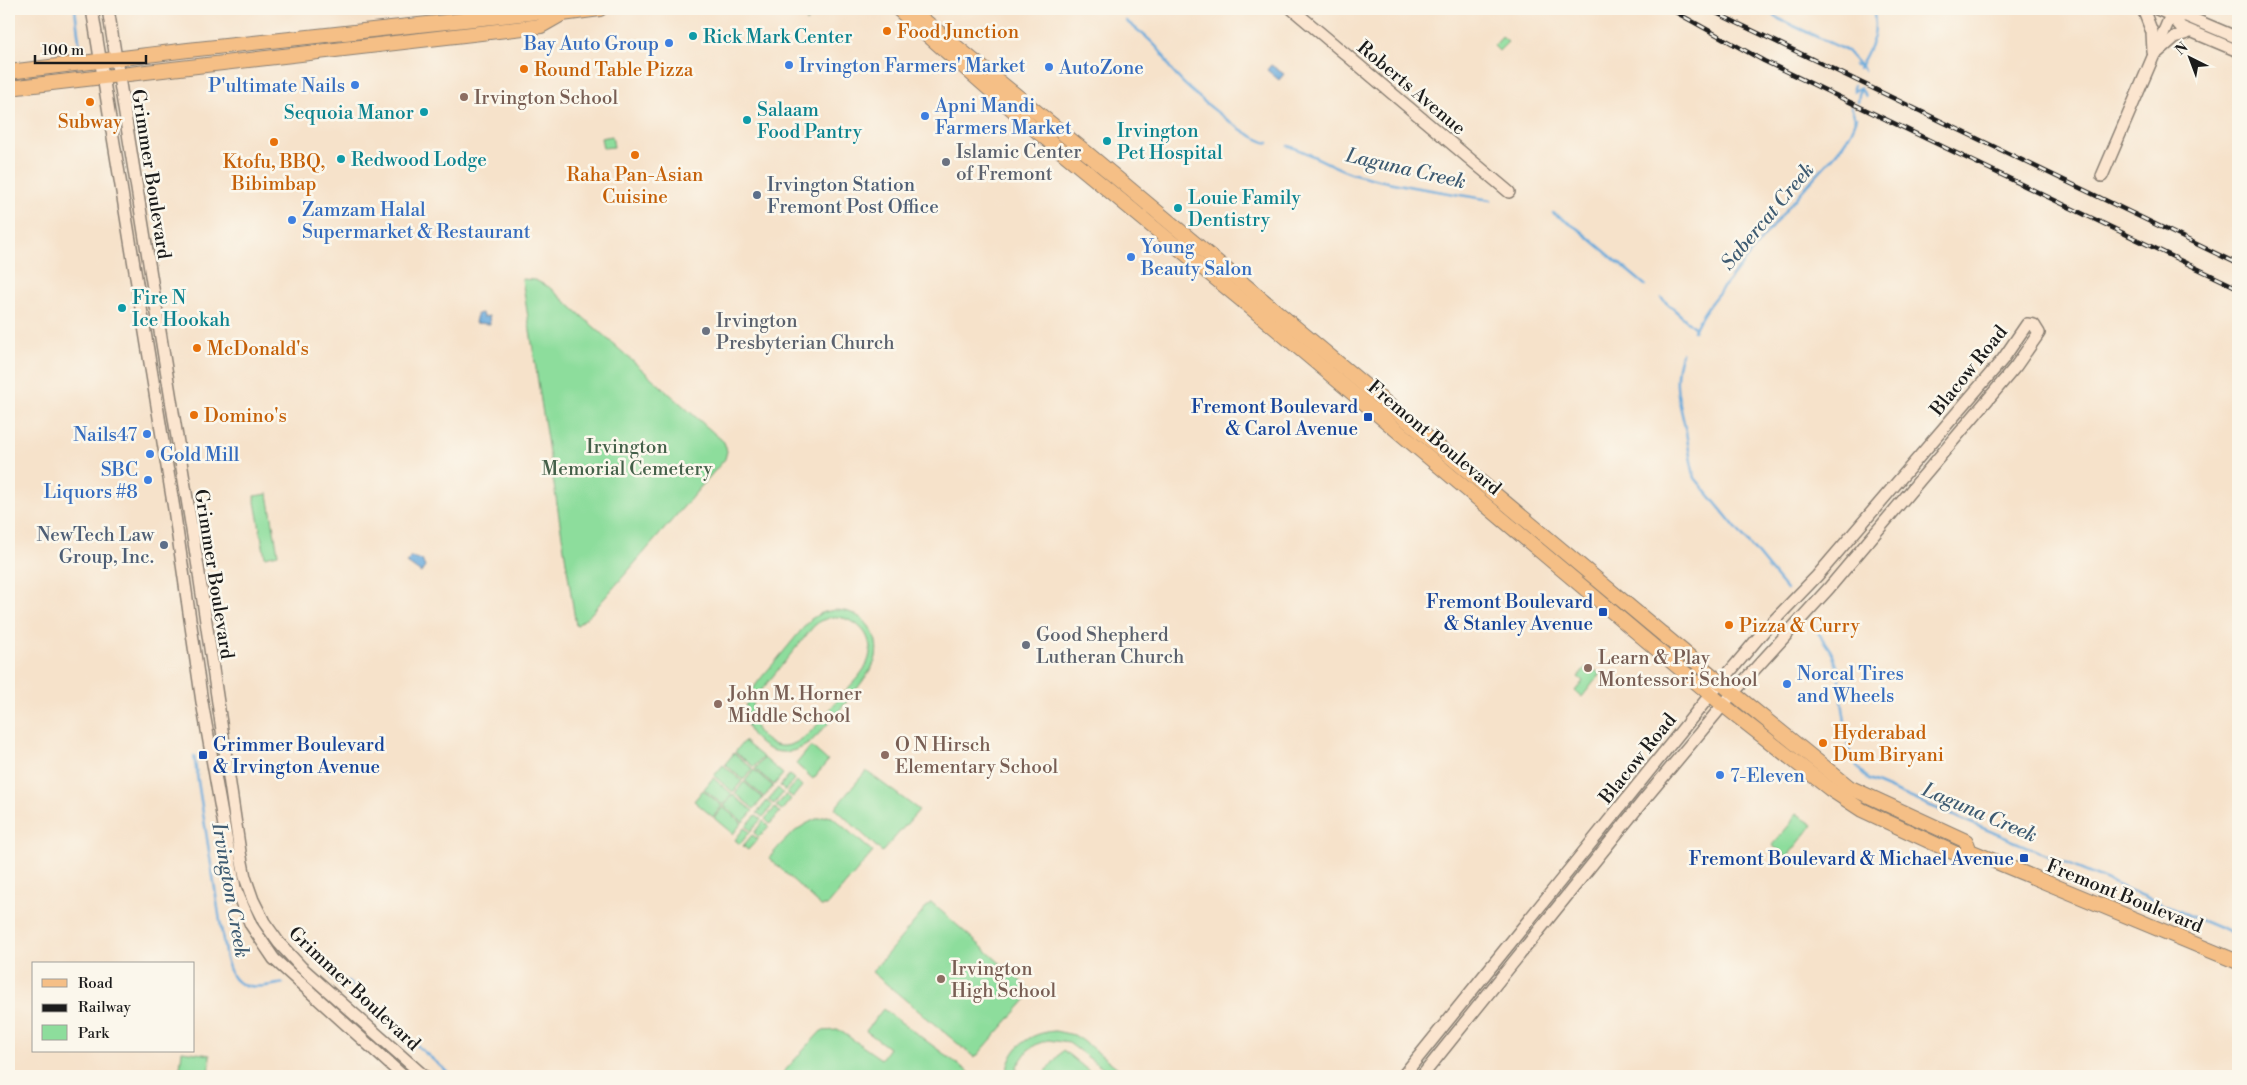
<svg xmlns="http://www.w3.org/2000/svg" width="2247" height="1085" font-family="'Libre Bodoni',serif">
<style>
.green{fill:#8ddd9c;stroke:#547c5c;fill-rule:evenodd}
.water{fill:#67a9db;stroke:#42627c}
.lines{fill:none;stroke-linecap:round;stroke-linejoin:round}
.stream{stroke:#67a9db;stroke-width:2.5}
.secondary-casing{stroke:#897f73;stroke-width:14}
.primary-casing{stroke:#897f73;stroke-width:16}
.secondary{stroke:#fbe5cf;stroke-width:11}
.primary{stroke:#f5bf86;stroke-width:14}
.rail-casing{stroke:#1c1c1c;stroke-width:4.5}
.rail{stroke:#fbf7ec;stroke-width:2.5;stroke-dasharray:8;stroke-linecap:butt}
.food-dot{fill:#e8710a;stroke:#fbf7ec;stroke-width:2}
.culture-dot{fill:#0f9aa8;stroke:#fbf7ec;stroke-width:2}
.shop-dot{fill:#3f7fe0;stroke:#fbf7ec;stroke-width:2}
.education-dot{fill:#8d6e63;stroke:#fbf7ec;stroke-width:2}
.worship-dot{fill:#6b7280;stroke:#fbf7ec;stroke-width:2}
.service-dot{fill:#5c6f8a;stroke:#fbf7ec;stroke-width:2}
.transit-dot{fill:#1a4fb4;stroke:#fbf7ec;stroke-width:2}
.labels{text-anchor:middle;stroke-width:5;stroke-linejoin:round;paint-order:stroke}
.food-label{font-size:19px;fill:#c56008;stroke:#fbf7ec;text-anchor:start}
.culture-label{font-size:19px;fill:#0d838f;stroke:#fbf7ec;text-anchor:start}
.shop-label{font-size:19px;fill:#366cbe;stroke:#fbf7ec;text-anchor:start}
.street-label{font-size:19px;fill:#1c1c1c;stroke:#fbf7ec}
.education-label{font-size:19px;fill:#785e54;stroke:#fbf7ec;text-anchor:start}
.worship-label{font-size:19px;fill:#5b616d;stroke:#fbf7ec;text-anchor:start}
.service-label{font-size:19px;fill:#4e5e75;stroke:#fbf7ec;text-anchor:start}
.transit-label{font-size:19px;fill:#164399;stroke:#fbf7ec;text-anchor:end}
.park-label{font-size:19px;fill:#446049;stroke:#fbf7ec}
.water-label{font-size:20px;font-style:italic;fill:#3e5b72;stroke:#fbf7ec}
</style>
<rect width="100%" height="100%" fill="#fbf7ec"/>
<filter id="ink" filterUnits="userSpaceOnUse"><feTurbulence type="fractalNoise" baseFrequency=".02" numOctaves="2"/><feDisplacementMap in="SourceGraphic" scale="10" xChannelSelector="R" yChannelSelector="G"/><feConvolveMatrix kernelMatrix="1 2 1 2 8 2 1 2 1" color-interpolation-filters="sRGB"/></filter>
<filter id="wash" filterUnits="userSpaceOnUse"><feTurbulence type="fractalNoise" baseFrequency=".0096" numOctaves="4" result="noise"/><feDisplacementMap in="SourceGraphic" scale="20" xChannelSelector="R" yChannelSelector="G"/><feGaussianBlur stdDeviation="1.12" result="paint"/><feColorMatrix in="noise" values="0 0 0 0 0 0 0 0 0 0 0 0 0 0 0 0 0 1.4 0 .05"/><feComposite in="paint" operator="in"/></filter>
<g filter="url(#wash)">
<rect width="100%" height="100%" fill="#f6e2ca"/>
<g class="green">
<path d="M805 9H821L807 22Z"/>
<path d="M1502 37 1508 42 1499 51 1494 46Z"/>
<path d="M612 136 614 147 603 148 601 138Z"/>
<path d="M522 279 535 280 549 287 724 442 727 451 725 459 589 616 576 626Z"/>
<path d="M268 494 278 554 265 557 254 496Z"/>
<path d="M834 610C847 610 859 614 868 625 876 635 879 648 875 661 870 676 822 733 808 744 794 753 779 755 765 747 757 742 751 735 748 727 736 699 763 677 779 657 790 644 800 631 811 619L821 613ZM832 617C854 616 875 634 869 658 865 673 849 686 839 698 822 719 790 769 760 734 751 723 750 710 755 698L813 627 820 621Z"/>
<path d="M1586 667 1589 669 1591 667 1600 674 1582 697 1575 691 1583 681 1578 677Z"/>
<path d="M744 741 763 757 754 767 735 752Z"/>
<path d="M811 746 828 761 813 779 796 764Z"/>
<path d="M734 753 753 769 743 780 725 764Z"/>
<path d="M764 758 783 774 774 785 755 769Z"/>
<path d="M723 765 742 781 733 792 714 776Z"/>
<path d="M754 770 773 786 764 797 745 781Z"/>
<path d="M866 771 919 810 882 852 835 808Z"/>
<path d="M789 775 794 779 785 791 780 786Z"/>
<path d="M713 778 732 794 723 805 704 789Z"/>
<path d="M797 781 802 786 793 797 787 793Z"/>
<path d="M744 782 763 798 754 809 735 793Z"/>
<path d="M778 788 783 793 774 804 768 800Z"/>
<path d="M703 790 722 806 713 817 694 801Z"/>
<path d="M733 795 753 811 743 822 724 806Z"/>
<path d="M786 795 791 799 782 810 776 806Z"/>
<path d="M767 801 772 806 763 817 757 813Z"/>
<path d="M723 807 742 823 733 834 714 818Z"/>
<path d="M775 808 780 812 770 824 765 819Z"/>
<path d="M1796 813 1813 825 1787 857 1772 845 1791 823Z"/>
<path d="M756 815 761 819 751 831 746 826Z"/>
<path d="M827 816 832 817 873 852 827 906H821L769 858C785 839 802 821 827 816Z"/>
<path d="M763 821 769 826 759 837 754 833Z"/>
<path d="M744 828 750 832 740 844 735 840Z"/>
<path d="M752 835 758 839 748 850 743 846Z"/>
<path d="M931 902 1033 992 975 1058 872 972Z"/>
<path d="M883 1009 974 1076H780L821 1031 839 1030 881 1059 889 1048 866 1031Z"/>
<path d="M1055 1031 1074 1035 1082 1040 1128 1076H1113L1069 1043 1048 1040 1037 1044 1028 1050 1017 1066 1016 1076H1006C1009 1048 1028 1033 1055 1031Z"/>
<path d="M1063 1050 1095 1076H1042Z"/>
<path d="M182 1051 210 1055 209 1076H179Z"/>
</g>
<g class="water">
<path d="M1271 65 1284 74 1279 80 1267 70Z"/>
<path d="M482 313 483 317 489 316 490 324 475 323 477 314Z"/>
<path d="M411 557 422 560 425 567 421 573 407 563Z"/>
</g>
<g class="lines">
<g class="stream">
<path d="M75 9 80 49"/>
<path d="M1764 9 1779 19 1847 51 1864 70"/>
<path d="M1126 21C1139 31 1154 42 1163 55 1167 60 1168 67 1173 72 1189 91 1244 137 1268 143"/>
<path d="M1854 65H1861"/>
<path d="M1859 68C1871 46 1879 35 1873 9"/>
<path d="M1854 85V91L1860 88"/>
<path d="M1860 88 1866 96"/>
<path d="M1858 102 1860 88"/>
<path d="M1851 107 1856 120"/>
<path d="M1288 146C1310 152 1329 166 1351 173 1397 186 1444 192 1491 200"/>
<path d="M1553 213 1578 229 1645 285"/>
<path d="M1661 298 1695 328"/>
<path d="M1694 331C1702 311 1718 294 1731 278 1757 245 1783 212 1811 181 1829 160 1849 144 1857 117"/>
<path d="M1682 353C1671 383 1680 402 1686 432 1689 448 1690 462 1695 478L1786 589"/>
<path d="M1811 622 1832 653 1837 666 1849 750 1857 767 1869 780 2238 936"/>
<path d="M194 756 226 959C228 964 230 972 233 977 242 991 270 986 283 983"/>
<path d="M331 979C346 975 354 987 362 998L452 1076"/>
</g>
</g>
</g>
<g filter="url(#ink)">
<g class="lines">
<defs>
<g id="secondary">
<path d="M92 9 174 509 202 702 235 888 251 925 274 959 403 1076"/>
<path d="M108 9 198 567 240 852 245 877 253 900 264 922 279 943 301 967 424 1076"/>
<path d="M1292 9 1509 192"/>
<path d="M2143 9 2152 32 2153 52"/>
<path d="M2157 9 2171 15 2186 16 2238 38"/>
<path d="M2171 15 2181 27 2238 51"/>
<path d="M2158 52 2175 37 2190 32"/>
<path d="M2102 176 2171 15"/>
<path d="M1403 1076 1711 694 1764 631 1817 576 2003 359 2027 324 2034 325 2039 333 2016 366 1829 588 1733 693 1643 801 1422 1076"/>
</g>
<g id="primary">
<path d="M898 9 1038 132 1261 316 1723 705 1830 789 1862 810 1961 856 1970 851"/>
<path d="M910 9 1082 149 1733 693 1849 787 1966 841 1970 851 2238 962"/>
<path d="M9 72 188 50 538 12 562 14 600 9"/>
<path d="M9 88 541 26 562 14"/>
</g>
</defs>
<use href="#secondary" class="secondary-casing"/>
<use href="#primary" class="primary-casing"/>
<use href="#secondary" class="secondary"/>
<use href="#primary" class="primary"/>
<defs>
<g id="rail">
<path d="M1670 9 1764 61 2238 288"/>
<path d="M1708 9 2238 264"/>
</g>
</defs>
<use href="#rail" class="rail-casing"/>
<use href="#rail" class="rail"/>
</g>
</g>
<g class="food-dot">
<circle cx="887" cy="31" r="5"/>
<circle cx="524" cy="69" r="5"/>
<circle cx="90" cy="102" r="5"/>
<circle cx="274" cy="142" r="5"/>
<circle cx="635" cy="155" r="5"/>
<circle cx="197" cy="348" r="5"/>
<circle cx="194" cy="415" r="5"/>
<circle cx="1729" cy="625" r="5"/>
<circle cx="1823" cy="743" r="5"/>
</g>
<g class="culture-dot">
<circle cx="693" cy="36" r="5"/>
<circle cx="424" cy="112" r="5"/>
<circle cx="747" cy="120" r="5"/>
<circle cx="1107" cy="141" r="5"/>
<circle cx="341" cy="159" r="5"/>
<circle cx="1178" cy="208" r="5"/>
<circle cx="122" cy="308" r="5"/>
</g>
<g class="shop-dot">
<circle cx="669" cy="43" r="5"/>
<circle cx="789" cy="65" r="5"/>
<circle cx="1049" cy="67" r="5"/>
<circle cx="355" cy="85" r="5"/>
<circle cx="925" cy="116" r="5"/>
<circle cx="292" cy="220" r="5"/>
<circle cx="1131" cy="257" r="5"/>
<circle cx="147" cy="434" r="5"/>
<circle cx="150" cy="454" r="5"/>
<circle cx="148" cy="480" r="5"/>
<circle cx="1787" cy="684" r="5"/>
<circle cx="1720" cy="775" r="5"/>
</g>
<g class="education-dot">
<circle cx="464" cy="97" r="5"/>
<circle cx="1588" cy="668" r="5"/>
<circle cx="718" cy="704" r="5"/>
<circle cx="885" cy="755" r="5"/>
<circle cx="941" cy="979" r="5"/>
</g>
<g class="worship-dot">
<circle cx="946" cy="162" r="5"/>
<circle cx="706" cy="331" r="5"/>
<circle cx="1026" cy="645" r="5"/>
</g>
<g class="service-dot">
<circle cx="757" cy="195" r="5"/>
<circle cx="164" cy="545" r="5"/>
</g>
<g class="transit-dot">
<rect x="1363" y="412" width="10" height="10" rx="2.5"/>
<rect x="1598" y="607" width="10" height="10" rx="2.5"/>
<rect x="198" y="750" width="10" height="10" rx="2.5"/>
<rect x="2019" y="853" width="10" height="10" rx="2.5"/>
</g>
<g class="labels">
<g class="food-label">
<text x="897" y="38">Food Junction</text>
<text x="534" y="76">Round Table Pizza</text>
<text x="90" y="128" text-anchor="middle">Subway</text>
<text x="274" y="168" text-anchor="middle">Ktofu, BBQ,<tspan x="274" dy="22">Bibimbap</tspan></text>
<text x="635" y="181" text-anchor="middle">Raha Pan-Asian<tspan x="635" dy="22">Cuisine</tspan></text>
<text x="207" y="355">McDonald's</text>
<text x="204" y="422">Domino's</text>
<text x="1739" y="632">Pizza &amp; Curry</text>
<text x="1833" y="739">Hyderabad<tspan x="1833" dy="22">Dum Biryani</tspan></text>
</g>
<g class="culture-label">
<text x="703" y="43">Rick Mark Center</text>
<text x="757" y="116">Salaam<tspan x="757" dy="22">Food Pantry</tspan></text>
<text x="414" y="119" text-anchor="end">Sequoia Manor</text>
<text x="1117" y="137">Irvington<tspan x="1117" dy="22">Pet Hospital</tspan></text>
<text x="351" y="166">Redwood Lodge</text>
<text x="1188" y="204">Louie Family<tspan x="1188" dy="22">Dentistry</tspan></text>
<text x="132" y="304">Fire N<tspan x="132" dy="22">Ice Hookah</tspan></text>
</g>
<g class="shop-label">
<text x="659" y="50" text-anchor="end">Bay Auto Group</text>
<text x="799" y="72">Irvington Farmers' Market</text>
<text x="1059" y="74">AutoZone</text>
<text x="345" y="92" text-anchor="end">P'ultimate Nails</text>
<text x="935" y="112">Apni Mandi<tspan x="935" dy="22">Farmers Market</tspan></text>
<text x="302" y="216">Zamzam Halal<tspan x="302" dy="22">Supermarket &amp; Restaurant</tspan></text>
<text x="1141" y="253">Young<tspan x="1141" dy="22">Beauty Salon</tspan></text>
<text x="137" y="441" text-anchor="end">Nails47</text>
<text x="160" y="461">Gold Mill</text>
<text x="138" y="476" text-anchor="end">SBC<tspan x="138" dy="22">Liquors #8</tspan></text>
<text x="1797" y="680">Norcal Tires<tspan x="1797" dy="22">and Wheels</tspan></text>
<text x="1730" y="782">7-Eleven</text>
</g>
<g class="street-label">
<text transform="translate(1412 87) rotate(40)" y="7">Roberts Avenue</text>
<text transform="translate(152 174) rotate(81)" y="7">Grimmer Boulevard</text>
<text transform="translate(1968 370) rotate(-51)" y="7">Blacow Road</text>
<text transform="translate(1435 437) rotate(40)" y="7">Fremont Boulevard</text>
<text transform="translate(215 574) rotate(81)" y="7">Grimmer Boulevard</text>
<text transform="translate(1637 758) rotate(-51)" y="7">Blacow Road</text>
<text transform="translate(2125 895) rotate(22)" y="7">Fremont Boulevard</text>
<text transform="translate(355 988) rotate(43)" y="7">Grimmer Boulevard</text>
</g>
<g class="education-label">
<text x="474" y="104">Irvington School</text>
<text x="1598" y="664">Learn &amp; Play<tspan x="1598" dy="22">Montessori School</tspan></text>
<text x="728" y="700">John M. Horner<tspan x="728" dy="22">Middle School</tspan></text>
<text x="895" y="751">O N Hirsch<tspan x="895" dy="22">Elementary School</tspan></text>
<text x="951" y="975">Irvington<tspan x="951" dy="22">High School</tspan></text>
</g>
<g class="worship-label">
<text x="956" y="158">Islamic Center<tspan x="956" dy="22">of Fremont</tspan></text>
<text x="716" y="327">Irvington<tspan x="716" dy="22">Presbyterian Church</tspan></text>
<text x="1036" y="641">Good Shepherd<tspan x="1036" dy="22">Lutheran Church</tspan></text>
</g>
<g class="service-label">
<text x="767" y="191">Irvington Station<tspan x="767" dy="22">Fremont Post Office</tspan></text>
<text x="154" y="541" text-anchor="end">NewTech Law<tspan x="154" dy="22">Group, Inc.</tspan></text>
</g>
<g class="transit-label">
<text x="1358" y="413">Fremont Boulevard<tspan x="1358" dy="22">&amp; Carol Avenue</tspan></text>
<text x="1593" y="608">Fremont Boulevard<tspan x="1593" dy="22">&amp; Stanley Avenue</tspan></text>
<text x="213" y="751" text-anchor="start">Grimmer Boulevard<tspan x="213" dy="22">&amp; Irvington Avenue</tspan></text>
<text x="2014" y="865">Fremont Boulevard &amp; Michael Avenue</text>
</g>
<g class="park-label">
<text x="627" y="453">Irvington<tspan x="627" dy="22">Memorial Cemetery</tspan></text>
</g>
<g class="water-label">
<text transform="translate(1406 168) rotate(13)" y="7">Laguna Creek</text>
<text transform="translate(1767 216) rotate(-50)" y="7">Sabercat Creek</text>
<text transform="translate(1980 812) rotate(23)" y="7">Laguna Creek</text>
<text transform="translate(231 890) rotate(80)" y="7">Irvington Creek</text>
</g>
</g>
<rect width="2247" height="1085" fill="none" stroke="#fbf7ec" stroke-width="30"/>
<rect x="32" y="962" width="162" height="90" fill="#fbf7ec" stroke="#a29f99"/>
<rect x="42" y="979" width="25" height="8" fill="#f5bf86" stroke="#a29f99"/>
<text x="78" y="988" font-size="15" fill="#1c1c1c">Road</text>
<rect x="42" y="1004" width="25" height="8" fill="#1c1c1c" stroke="#a29f99"/>
<text x="78" y="1012" font-size="15" fill="#1c1c1c">Railway</text>
<rect x="42" y="1025" width="25" height="15" fill="#8ddd9c" stroke="#a29f99"/>
<text x="78" y="1038" font-size="15" fill="#1c1c1c">Park</text>
<g transform="translate(2190 58) rotate(318)" stroke="#fbf7ec" stroke-width="4" paint-order="stroke">
<path d="M0-4L9 19L0 12L-9 19Z" fill="#1c1c1c"/>
<text y="-8" font-size="14" font-weight="bold" text-anchor="middle" fill="#1c1c1c">N</text>
</g>
<path d="M35 55v8h111v-8" fill="none" stroke="#1c1c1c" stroke-width="2.5"/>
<text x="42" y="55" font-size="15" fill="#1c1c1c" stroke="#fbf7ec" stroke-width="4" paint-order="stroke">100 m</text>
</svg>
